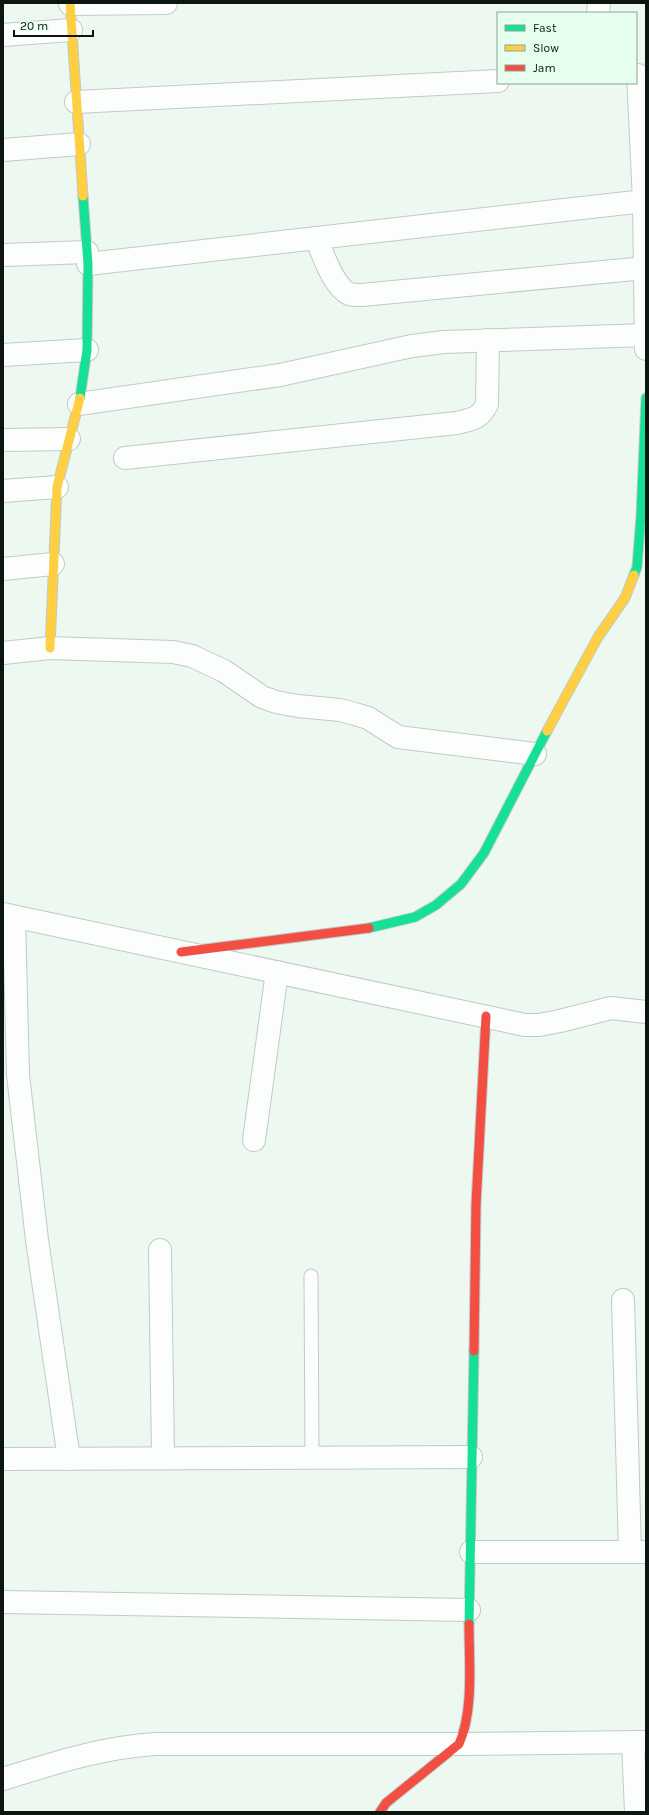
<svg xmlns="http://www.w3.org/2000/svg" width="649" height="1815" font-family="Karla,sans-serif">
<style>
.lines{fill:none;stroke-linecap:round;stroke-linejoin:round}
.lane-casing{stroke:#c1cbc5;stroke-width:15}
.street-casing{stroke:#c1cbc5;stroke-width:24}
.fast-casing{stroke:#c1cbc5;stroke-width:11}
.slow-casing{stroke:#c1cbc5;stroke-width:11}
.jam-casing{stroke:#c1cbc5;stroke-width:11}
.lane{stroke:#fcfefd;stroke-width:13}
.street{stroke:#fcfefd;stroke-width:22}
.fast{stroke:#16e098;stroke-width:9}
.slow{stroke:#ffcf43;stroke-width:9}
.jam{stroke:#f24e42;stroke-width:9}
</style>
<rect width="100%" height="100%" fill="#ecf8f0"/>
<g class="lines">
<defs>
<path id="lane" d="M311 1276 312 1457"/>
<g id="street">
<path d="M70 4 166 3"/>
<path d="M598 13 599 3"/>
<path d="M3 35 71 30"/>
<path d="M638 75 644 201 646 349"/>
<path d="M76 102 498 81"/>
<path d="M3 150 79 144"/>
<path d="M316 238C323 254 333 286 349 294 353 295 358 295 362 295L645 268"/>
<path d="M3 255 87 252"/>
<path d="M88 264 644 201"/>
<path d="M3 355 87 350"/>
<path d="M79 404 280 375 412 346 444 342 646 335"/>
<path d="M3 440 69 439"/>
<path d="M125 458 457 423C472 419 480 419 487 404L488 340"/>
<path d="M3 491 57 487"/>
<path d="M3 569 53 564"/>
<path d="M3 653 50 648 173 652 192 656 224 671 262 697 276 702 298 706 340 710 355 714 368 718 398 737 535 754"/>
<path d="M3 914 525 1025H539L560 1021 611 1008 646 1012"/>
<path d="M14 917 18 1075 37 1240 69 1459"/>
<path d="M254 1140 277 972"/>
<path d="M160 1250 163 1458"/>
<path d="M623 1300 630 1552"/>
<path d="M3 1459 471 1457"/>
<path d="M471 1552H646"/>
<path d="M3 1602 469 1610"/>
<path d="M633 1742 636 1812"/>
<path d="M3 1779C54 1763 103 1747 156 1744H459L646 1742"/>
</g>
<g id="fast">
<path d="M80 398 87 350 88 264 83 196"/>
<path d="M634 575 637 567 641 516 646 398"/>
<path d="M369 928 415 917 436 905 461 884 484 853 547 731"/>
<path d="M469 1624 474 1351"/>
</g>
<g id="slow">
<path d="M70 3 83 196"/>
<path d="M50 648 57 487 80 398"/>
<path d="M547 731 598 637 625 598 634 575"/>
</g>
<g id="jam">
<path d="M181 952 369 928"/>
<path d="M474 1351 476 1205 486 1016"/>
<path d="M380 1812 386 1803 459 1744C474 1711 469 1661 469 1624"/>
</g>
</defs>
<use href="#lane" class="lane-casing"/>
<use href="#street" class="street-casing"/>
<use href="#fast" class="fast-casing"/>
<use href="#slow" class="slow-casing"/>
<use href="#jam" class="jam-casing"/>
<use href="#lane" class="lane"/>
<use href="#street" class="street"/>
<use href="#fast" class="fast"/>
<use href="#slow" class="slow"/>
<use href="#jam" class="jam"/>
</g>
<rect width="649" height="1815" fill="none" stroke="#0c1610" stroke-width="8"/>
<rect x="497" y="12" width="140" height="72" fill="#e6feee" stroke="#8fa195"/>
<rect x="505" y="25" width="20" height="6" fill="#16e098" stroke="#8fa195"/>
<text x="533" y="32" font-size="12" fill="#0c1610">Fast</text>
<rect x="505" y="45" width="20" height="6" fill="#ffcf43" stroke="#8fa195"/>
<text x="533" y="52" font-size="12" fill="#0c1610">Slow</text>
<rect x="505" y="65" width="20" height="6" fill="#f24e42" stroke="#8fa195"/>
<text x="533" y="72" font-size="12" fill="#0c1610">Jam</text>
<path d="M14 30v6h79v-6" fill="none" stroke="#0c1610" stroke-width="2"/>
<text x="20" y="30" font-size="12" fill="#0c1610" stroke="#e6feee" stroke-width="3" paint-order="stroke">20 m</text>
</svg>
